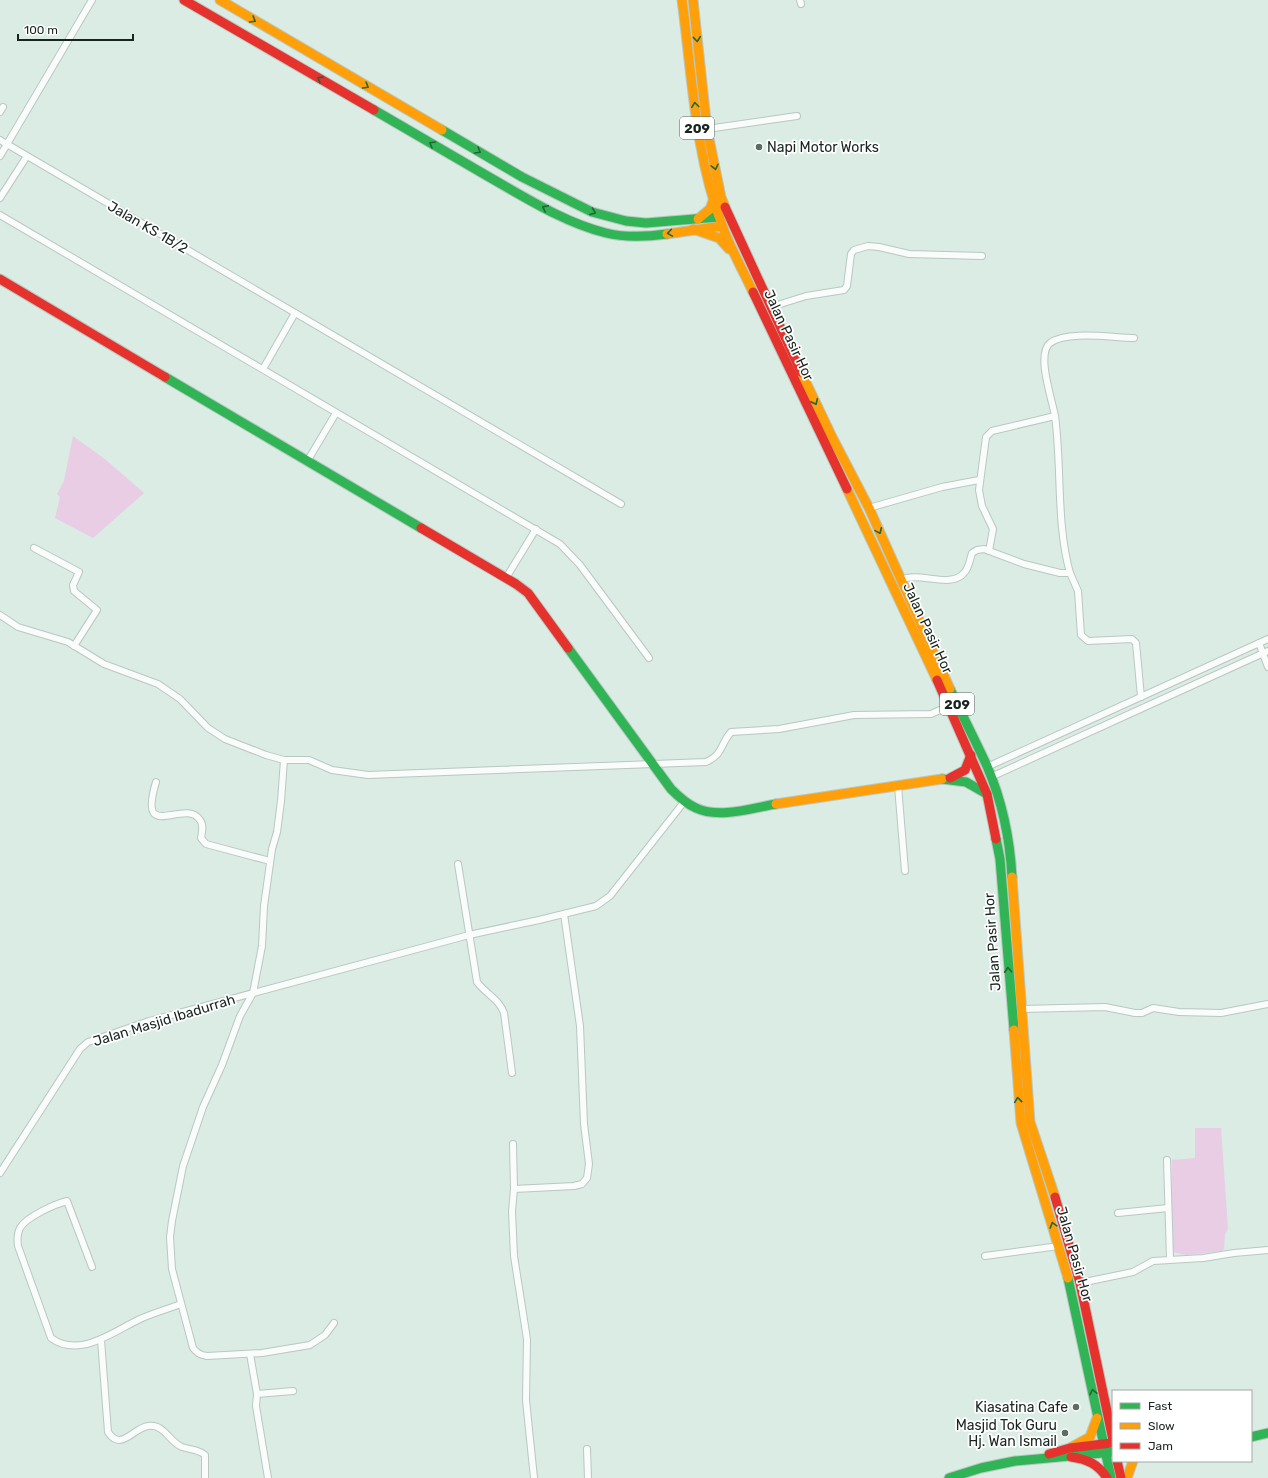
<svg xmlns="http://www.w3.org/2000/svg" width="1268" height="1478" font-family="Rubik,sans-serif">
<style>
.green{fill:#e8cde5}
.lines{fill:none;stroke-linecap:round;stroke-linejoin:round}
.street-casing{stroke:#b9c8c1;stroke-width:8}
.fast-casing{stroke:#b9c8c1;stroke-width:11}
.slow-casing{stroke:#b9c8c1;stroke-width:11}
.jam-casing{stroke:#b9c8c1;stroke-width:11}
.street{stroke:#f9fcfb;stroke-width:6}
.fast{stroke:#30b455;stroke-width:9}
.slow{stroke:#ff9f0a;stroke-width:9}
.jam{stroke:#e5322d;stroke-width:9}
.oneway{stroke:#236537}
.poi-dot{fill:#5c6b64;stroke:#fff;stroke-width:1.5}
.labels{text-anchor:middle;stroke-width:3.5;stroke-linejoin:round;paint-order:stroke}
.shield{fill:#fff;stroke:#5d6662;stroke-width:1}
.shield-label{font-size:13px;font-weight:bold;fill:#18251f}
.poi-label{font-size:14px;fill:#18251f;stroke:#fff;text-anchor:end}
.street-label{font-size:14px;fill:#18251f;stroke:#fff}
</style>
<rect width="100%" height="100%" fill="#daece3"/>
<g class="green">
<path d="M73 436 106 460 144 493 93 538 55 518 60 497 57 494 64 481Z"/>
<path d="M1195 1128H1221L1228 1229 1225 1234 1224 1249 1222 1251 1186 1255 1172 1252C1170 1221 1172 1191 1172 1160L1195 1158Z"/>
</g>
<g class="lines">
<defs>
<g id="street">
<path d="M800 0 801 4"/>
<path d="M0 112 3 107"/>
<path d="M707 129 797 116"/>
<path d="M0 140 621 504"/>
<path d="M0 156 92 0"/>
<path d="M0 198 27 156"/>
<path d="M0 215 560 544 580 565 649 658"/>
<path d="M771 307 806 296 844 290 847 286 851 254 854 250 868 246 879 247 909 254 982 256"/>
<path d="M263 369 295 313"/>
<path d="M308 460 336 413"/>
<path d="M869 508 942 487 979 480"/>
<path d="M34 548 79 572 73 585 74 591 97 610 74 646"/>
<path d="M989 551 993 529 982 506 979 490 986 437 992 431 1055 416"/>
<path d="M1070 573 1078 591 1081 635 1088 641 1132 639 1136 643 1141 697"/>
<path d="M506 578 536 529"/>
<path d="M901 580C919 571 951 589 964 573 969 568 970 559 972 553L977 550 984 549 1024 564 1060 573H1070C1056 523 1062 468 1055 416 1052 399 1036 354 1050 343 1067 330 1114 338 1134 338"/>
<path d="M0 615 18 627 68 642 104 664 158 684 180 699 208 728 225 739 266 755 284 760H309L332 770 368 775 706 762C724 754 720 744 731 732L779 729 854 715 931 714 949 706"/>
<path d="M1259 643 1268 667"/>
<path d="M284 760 281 801 277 832 272 849 264 906 262 946 253 993 240 1016 222 1065 203 1107 183 1166 172 1221 170 1237 172 1269 193 1348C197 1353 200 1355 207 1356L262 1353 310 1345 325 1335 334 1323"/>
<path d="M987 767 1268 639"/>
<path d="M991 777 1268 651"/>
<path d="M156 782C137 845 185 797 200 820 204 825 202 832 201 838L206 844 270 861"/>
<path d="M898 786 905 871"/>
<path d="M458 864 477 982C487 995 499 999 504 1013L512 1073"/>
<path d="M1021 1009 1105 1007 1135 1013H1142L1153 1008 1179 1012 1221 1013 1268 1004"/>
<path d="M513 1144 514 1189"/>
<path d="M1167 1160 1170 1259"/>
<path d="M0 1173 80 1049 88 1042 149 1021 469 935 539 920 596 906 610 896 684 802"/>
<path d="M1118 1213 1168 1208"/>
<path d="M985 1256 1059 1246"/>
<path d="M92 1267 67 1201C55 1204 26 1217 20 1228 17 1234 17 1239 18 1246L51 1338C80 1359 114 1331 140 1319 153 1313 168 1309 181 1304"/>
<path d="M1080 1283 1133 1272 1153 1261 1203 1258 1234 1253 1268 1250"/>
<path d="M101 1340 108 1432C121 1452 133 1428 148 1426 165 1424 169 1442 182 1447 191 1450 198 1449 205 1455V1478"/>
<path d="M250 1354 257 1394"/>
<path d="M587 1449 588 1478"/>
<path d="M268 1478 256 1406 257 1394 293 1391"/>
<path d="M534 1478 526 1400 527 1339 514 1256 512 1211 514 1189 574 1186 582 1184 587 1178 589 1164 584 1124 580 1026 564 914"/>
</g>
<g id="fast">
<path d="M374 110C412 132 451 155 489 177 526 198 565 223 606 233 626 238 646 237 667 234"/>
<path d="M442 130 522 177 592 212 626 221 646 223 719 217"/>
<path d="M165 377 421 528"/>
<path d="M568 648 671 789C678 796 686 804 696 808 719 819 752 808 776 804"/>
<path d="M950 689C962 715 975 740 987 766 1002 801 1010 839 1012 877"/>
<path d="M942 779 966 782 987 794"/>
<path d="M996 839 1000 859 1014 1030"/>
<path d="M1068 1278 1111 1478"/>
<path d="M1251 1437 1268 1433"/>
<path d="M949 1478 981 1468 1015 1461 1113 1452"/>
</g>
<g id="slow">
<path d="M220 0 442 130"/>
<path d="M682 0C692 75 695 154 722 225 730 248 743 270 753 292"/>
<path d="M693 0 707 129 721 197 725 207"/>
<path d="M698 219 710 209 713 201"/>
<path d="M693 229 719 238 729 249"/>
<path d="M667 234 722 226"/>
<path d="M801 372 832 437 869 508 950 689"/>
<path d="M847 489 937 680"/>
<path d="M776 804 942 779"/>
<path d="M1012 877 1030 1122 1055 1197"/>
<path d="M1014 1030 1021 1123 1068 1278"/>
<path d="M1070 1448 1090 1437 1097 1418"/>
<path d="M1127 1478 1133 1461"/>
</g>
<g id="jam">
<path d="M184 0 374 110"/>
<path d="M725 207 801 372"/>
<path d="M0 279 165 377"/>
<path d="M753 292 847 489"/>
<path d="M421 528 516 584 528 593 568 648"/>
<path d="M937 680 987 794 996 839"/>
<path d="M950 778 965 770 971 755"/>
<path d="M1055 1197 1080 1283 1113 1440"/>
<path d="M1049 1454 1070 1448 1111 1443"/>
<path d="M1071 1457C1087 1459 1098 1464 1107 1478"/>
<path d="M1117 1461 1121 1478"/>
</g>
</defs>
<use href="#street" class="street-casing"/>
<use href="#fast" class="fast-casing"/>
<use href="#slow" class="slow-casing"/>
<use href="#jam" class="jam-casing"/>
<use href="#street" class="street"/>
<use href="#fast" class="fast"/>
<use href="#slow" class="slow"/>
<use href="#jam" class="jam"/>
</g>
<defs><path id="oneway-chevron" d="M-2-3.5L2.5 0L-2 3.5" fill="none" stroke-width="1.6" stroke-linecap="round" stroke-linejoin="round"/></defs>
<g class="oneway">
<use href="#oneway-chevron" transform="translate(253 20) rotate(31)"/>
<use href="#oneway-chevron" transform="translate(697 39) rotate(84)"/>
<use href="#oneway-chevron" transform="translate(320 79) rotate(-150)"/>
<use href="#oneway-chevron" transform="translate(366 86) rotate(30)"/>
<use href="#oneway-chevron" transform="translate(695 105) rotate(-97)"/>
<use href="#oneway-chevron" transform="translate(432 144) rotate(-150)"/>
<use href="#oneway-chevron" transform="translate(478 151) rotate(30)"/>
<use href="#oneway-chevron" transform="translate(715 167) rotate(77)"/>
<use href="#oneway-chevron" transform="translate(545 208) rotate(-153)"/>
<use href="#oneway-chevron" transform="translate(593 212) rotate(21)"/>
<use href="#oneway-chevron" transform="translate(670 233) rotate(171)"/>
<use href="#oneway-chevron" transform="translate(815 402) rotate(65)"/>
<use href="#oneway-chevron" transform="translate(879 531) rotate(66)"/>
<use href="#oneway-chevron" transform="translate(1008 970) rotate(-94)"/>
<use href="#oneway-chevron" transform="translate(1018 1100) rotate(-96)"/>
<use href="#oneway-chevron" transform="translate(1053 1225) rotate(-107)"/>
<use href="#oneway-chevron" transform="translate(1093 1392) rotate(-102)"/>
</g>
<g class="poi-dot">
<circle cx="759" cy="147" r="4"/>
<circle cx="1076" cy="1407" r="4"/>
<circle cx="1065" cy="1433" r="4"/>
</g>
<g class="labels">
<g class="shield">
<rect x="680" y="117" width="34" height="22" rx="3"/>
<rect x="940" y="693" width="34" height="22" rx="3"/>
</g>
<g class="shield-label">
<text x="697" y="133">209</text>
<text x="957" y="709">209</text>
</g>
<g class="poi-label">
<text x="767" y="152" text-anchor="start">Napi Motor Works</text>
<text x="1068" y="1412">Kiasatina Cafe</text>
<text x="1057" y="1430">Masjid Tok Guru<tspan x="1057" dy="16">Hj. Wan Ismail</tspan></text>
</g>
<g class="street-label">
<text transform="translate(148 227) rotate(30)" y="5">Jalan KS 1B/2</text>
<text transform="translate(789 335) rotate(65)" y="5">Jalan Pasir Hor</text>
<text transform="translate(928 628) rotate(65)" y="5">Jalan Pasir Hor</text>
<text transform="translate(992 942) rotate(-94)" y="5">Jalan Pasir Hor</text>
<text transform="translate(164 1020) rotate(-17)" y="5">Jalan Masjid Ibadurrah</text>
<text transform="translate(1075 1254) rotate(74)" y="5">Jalan Pasir Hor</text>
</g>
</g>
<rect x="1112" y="1390" width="140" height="72" fill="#ffffff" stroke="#a3a8a5"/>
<rect x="1120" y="1403" width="20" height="6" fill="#30b455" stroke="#a3a8a5"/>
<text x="1148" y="1410" font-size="12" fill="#18251f">Fast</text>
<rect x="1120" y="1423" width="20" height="6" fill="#ff9f0a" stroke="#a3a8a5"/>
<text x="1148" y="1430" font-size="12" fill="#18251f">Slow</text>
<rect x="1120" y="1443" width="20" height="6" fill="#e5322d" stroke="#a3a8a5"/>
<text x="1148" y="1450" font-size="12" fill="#18251f">Jam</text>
<path d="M18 34v6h115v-6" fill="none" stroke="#18251f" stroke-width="2"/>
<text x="24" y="34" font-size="12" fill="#18251f" stroke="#ffffff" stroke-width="3" paint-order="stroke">100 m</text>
</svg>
